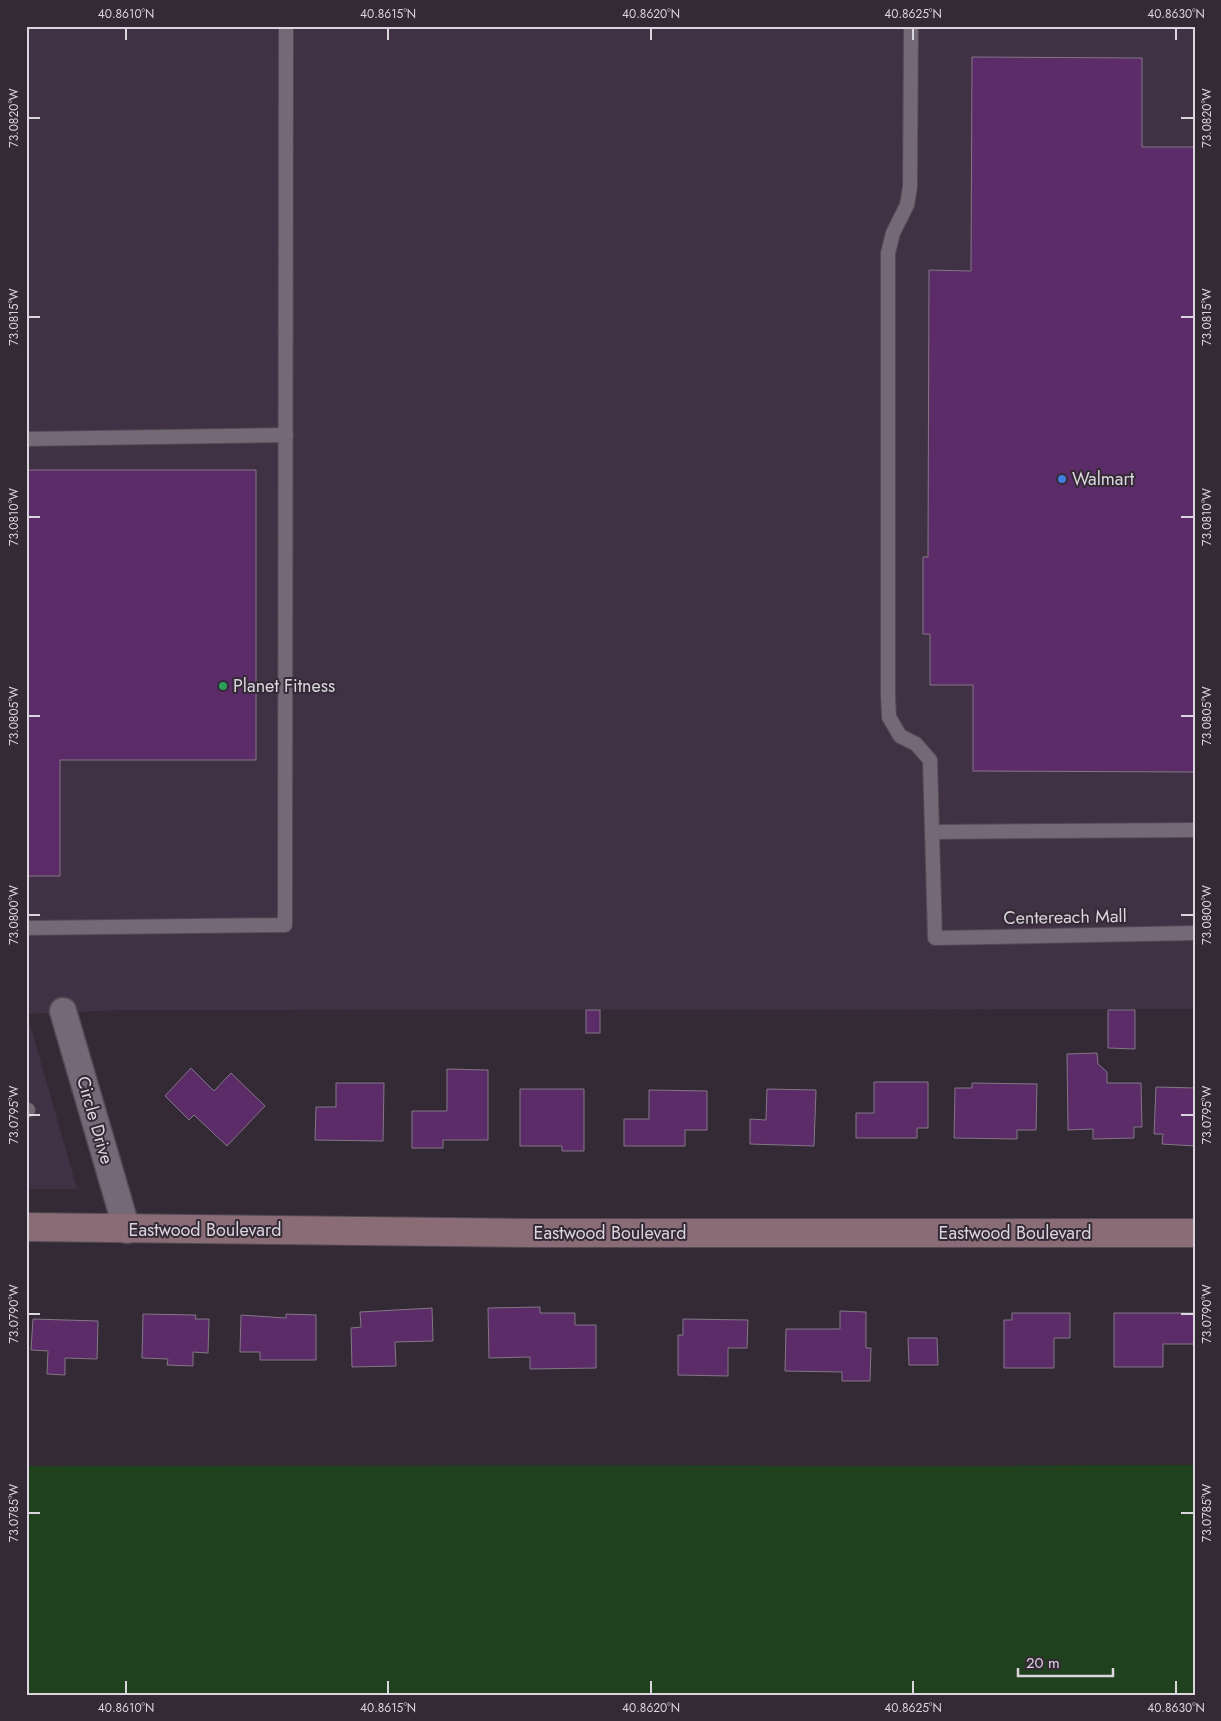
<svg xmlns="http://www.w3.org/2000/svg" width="1221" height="1721" font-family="Jost,sans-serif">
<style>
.built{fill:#403244}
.green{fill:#20411d}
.building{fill:#5b2c67;stroke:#827785}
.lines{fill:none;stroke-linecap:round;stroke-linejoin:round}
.lane-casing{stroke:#514953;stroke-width:16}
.street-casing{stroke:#514953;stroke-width:29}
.secondary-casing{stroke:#514953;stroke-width:30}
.lane{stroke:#746977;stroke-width:14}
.street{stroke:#746977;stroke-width:26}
.secondary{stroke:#8a6c76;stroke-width:28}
.ticks{fill:none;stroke:#dbd5dd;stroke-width:2}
.shop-dot{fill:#3f7fe0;stroke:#342a36;stroke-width:2}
.leisure-dot{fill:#2e9e5b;stroke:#342a36;stroke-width:2}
.labels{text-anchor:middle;stroke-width:4;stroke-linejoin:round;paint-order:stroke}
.poi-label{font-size:18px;fill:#dbd5dd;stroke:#342a36;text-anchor:start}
.street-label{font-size:18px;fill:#dbd5dd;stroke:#342a36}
.neatline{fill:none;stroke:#dbd5dd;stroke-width:2}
.ticks-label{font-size:12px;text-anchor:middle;fill:#dbd5dd}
</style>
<rect width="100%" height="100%" fill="#342a36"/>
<path class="built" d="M26 26H1195V1009L122 1010 27 1014 77 1189H26Z"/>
<path class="green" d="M1195 1465V1695H26V1466Z"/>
<g class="building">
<path d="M972 57 1142 58V147H1195V772L973 771V685H930V634H923V557H928L929 270 971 271Z"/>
<path d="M26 470H256V760H60V876H26Z"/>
<rect x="586" y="1010" width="14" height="23"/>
<path d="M1108 1010H1135V1049L1108 1048Z"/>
<path d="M1097 1053 1098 1064 1107 1072V1083H1141L1142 1127H1134V1138L1093 1139V1129L1068 1130 1067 1054Z"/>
<path d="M191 1068 214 1091 231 1073 265 1106 227 1146 194 1115 189 1120 165 1096Z"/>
<path d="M447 1069 488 1070V1140H443V1148H412V1111H447Z"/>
<path d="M874 1082H928V1128H917V1138H856V1113H874Z"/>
<path d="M336 1083H384L383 1141 315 1140 316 1107H336Z"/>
<path d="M972 1083 1037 1084 1036 1130H1017V1139L954 1138 955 1088H972Z"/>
<path d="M1156 1087 1195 1088V1146L1162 1144 1163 1134H1154Z"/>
<path d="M520 1089H584V1151H562V1146H520Z"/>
<path d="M767 1089 816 1090 814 1146 750 1144V1119L766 1120Z"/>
<path d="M649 1090 707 1091V1130H685V1146H624V1119H649Z"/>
<path d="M540 1307V1313H575V1325H596V1368L530 1369V1357L489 1358 488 1308Z"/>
<path d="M432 1308 433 1341 395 1342 396 1366 352 1367 351 1328 361 1327 360 1312Z"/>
<path d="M840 1311 866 1312V1348H871L870 1381H842V1372L785 1371 786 1329H840Z"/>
<path d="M1012 1313H1070V1338H1054V1368H1004V1320H1012Z"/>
<path d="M1114 1313H1194V1344H1163V1367H1114Z"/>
<path d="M143 1314 196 1315 195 1319H209L208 1353 193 1352V1366L167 1365 168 1359 142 1358Z"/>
<path d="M286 1314 316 1315V1360H260V1352H240L241 1315 286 1318Z"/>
<path d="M33 1319 98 1321 97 1359 65 1358V1375L47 1374 48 1351 31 1350Z"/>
<path d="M683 1319 748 1320 747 1348H728V1376L678 1375V1335H683Z"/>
<path d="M908 1338H937L938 1365H909Z"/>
</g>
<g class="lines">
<defs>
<g id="lane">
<path d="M911 26 910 187 907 205 893 233 888 253V696L889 717 900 736 916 744 930 760 935 938 1195 933"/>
<path d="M26 439 286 435"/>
<path d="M932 832 1195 830"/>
<path d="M26 928 285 925 286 26"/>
<path d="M26 1110H28"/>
</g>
<path id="street" d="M63 1011 127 1230"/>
<path id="secondary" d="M26 1227 531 1233H1195"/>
</defs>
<use href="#lane" class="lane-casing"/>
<use href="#street" class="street-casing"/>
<use href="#secondary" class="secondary-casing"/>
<use href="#lane" class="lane"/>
<use href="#street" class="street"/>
<use href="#secondary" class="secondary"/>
</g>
<path class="ticks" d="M126 28V40M388 28V40M651 28V40M913 28V40M1176 28V40M28 118H40M1181 118H1194M28 317H40M1181 317H1194M28 517H40M1181 517H1194M28 716H40M1181 716H1194M28 915H40M1181 915H1194M28 1115H40M1181 1115H1194M28 1314H40M1181 1314H1194M28 1513H40M1181 1513H1194M126 1681V1694M388 1681V1694M651 1681V1694M913 1681V1694M1176 1681V1694"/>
<circle class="shop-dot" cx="1062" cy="479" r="5"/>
<circle class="leisure-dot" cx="223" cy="686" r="5"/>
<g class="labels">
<g class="poi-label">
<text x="1072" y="485">Walmart</text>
<text x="233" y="692">Planet Fitness</text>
</g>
<g class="street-label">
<text transform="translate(1065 917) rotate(-1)" y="6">Centereach Mall</text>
<text transform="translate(95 1120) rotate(74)" y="6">Circle Drive</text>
<text x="205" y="1236">Eastwood Boulevard</text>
<text x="610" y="1239">Eastwood Boulevard</text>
<text x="1015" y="1239">Eastwood Boulevard</text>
</g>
</g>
<rect width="1221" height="1721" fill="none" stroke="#342a36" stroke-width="55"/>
<path d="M1018 1668v8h95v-8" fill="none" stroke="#dbd5dd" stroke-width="2.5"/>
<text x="1026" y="1668" font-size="15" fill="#dbd5dd" stroke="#342a36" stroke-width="4" paint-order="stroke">20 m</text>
<rect x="28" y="28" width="1166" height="1666" class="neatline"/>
<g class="ticks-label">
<text x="126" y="18">40.8610°N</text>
<text x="388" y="18">40.8615°N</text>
<text x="651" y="18">40.8620°N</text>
<text x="913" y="18">40.8625°N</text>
<text x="1176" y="18">40.8630°N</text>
<text transform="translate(1207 118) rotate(-90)" y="4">73.0820°W</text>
<text transform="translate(14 118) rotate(-90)" y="4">73.0820°W</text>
<text transform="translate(1207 317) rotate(-90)" y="4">73.0815°W</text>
<text transform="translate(14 317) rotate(-90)" y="4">73.0815°W</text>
<text transform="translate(14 517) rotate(-90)" y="4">73.0810°W</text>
<text transform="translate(1207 517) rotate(-90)" y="4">73.0810°W</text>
<text transform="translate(1207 716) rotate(-90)" y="4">73.0805°W</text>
<text transform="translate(14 716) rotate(-90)" y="4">73.0805°W</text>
<text transform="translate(1207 915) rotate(-90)" y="4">73.0800°W</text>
<text transform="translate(14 915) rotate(-90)" y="4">73.0800°W</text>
<text transform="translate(1207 1115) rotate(-90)" y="4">73.0795°W</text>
<text transform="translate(14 1115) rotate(-90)" y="4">73.0795°W</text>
<text transform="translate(1207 1314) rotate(-90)" y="4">73.0790°W</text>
<text transform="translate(14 1314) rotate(-90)" y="4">73.0790°W</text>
<text transform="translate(14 1513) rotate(-90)" y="4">73.0785°W</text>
<text transform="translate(1207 1513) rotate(-90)" y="4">73.0785°W</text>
<text x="126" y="1712">40.8610°N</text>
<text x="388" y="1712">40.8615°N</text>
<text x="651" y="1712">40.8620°N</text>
<text x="913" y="1712">40.8625°N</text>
<text x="1176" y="1712">40.8630°N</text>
</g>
</svg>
